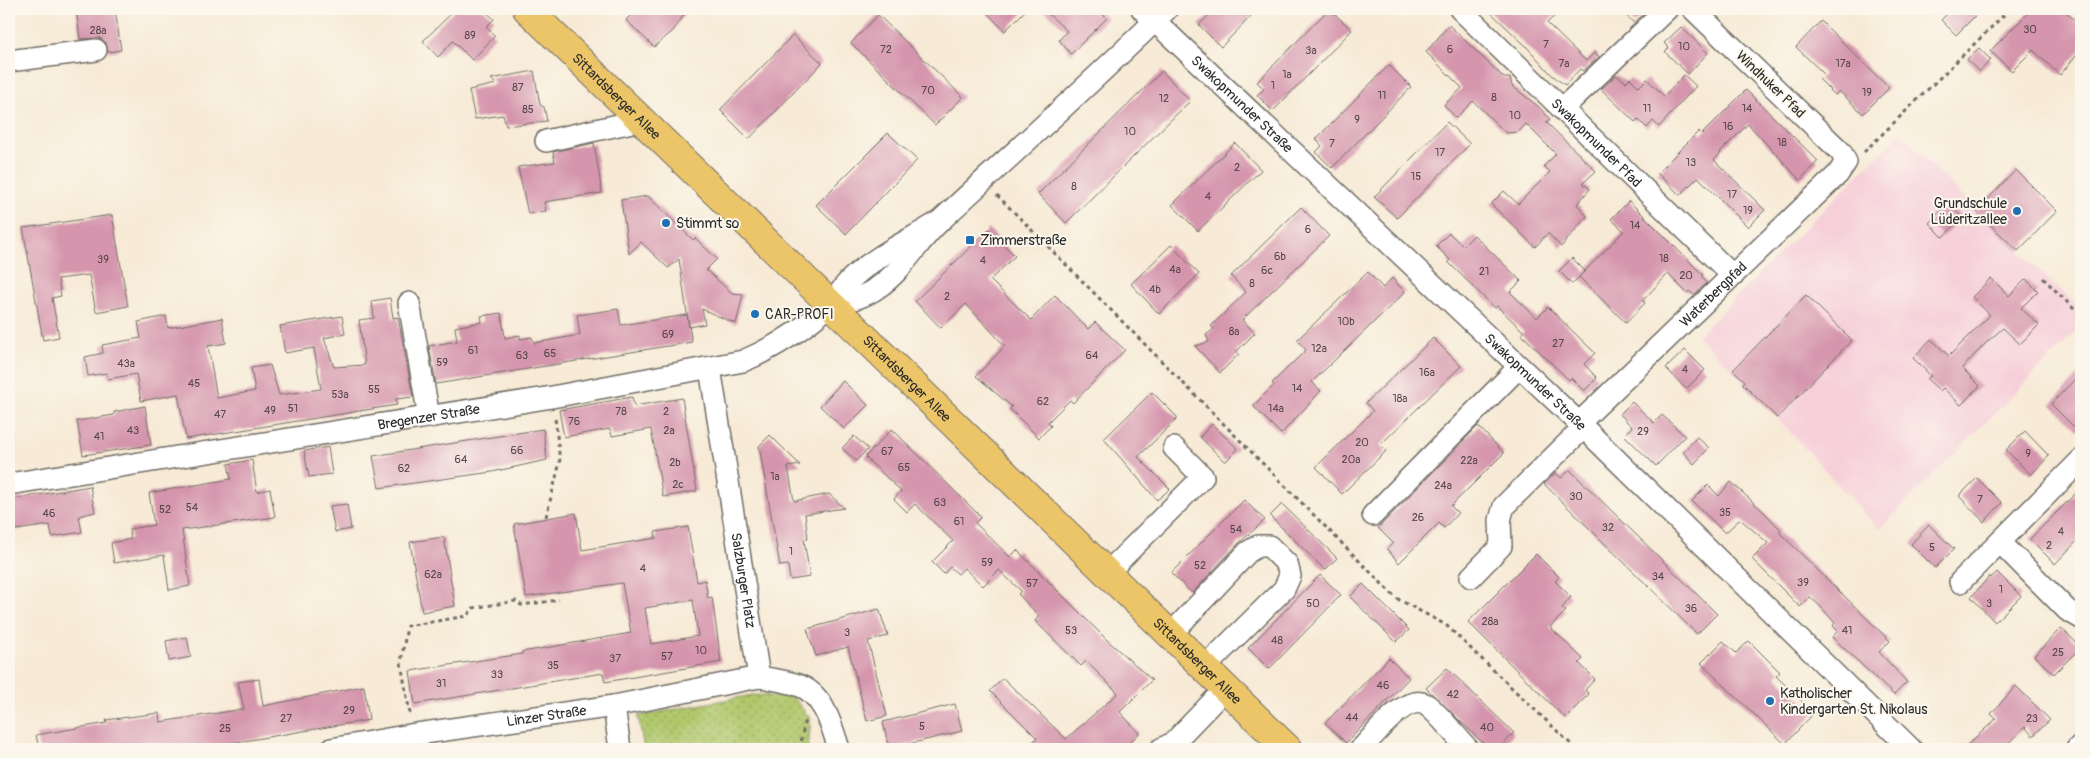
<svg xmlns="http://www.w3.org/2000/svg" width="2090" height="758" font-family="Pangolin,sans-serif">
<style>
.built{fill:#f6cfd9}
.park{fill:url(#park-dots);stroke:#6e794b}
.building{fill:#d596ad;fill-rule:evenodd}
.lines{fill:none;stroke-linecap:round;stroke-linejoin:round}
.minor-casing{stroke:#726e67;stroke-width:24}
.major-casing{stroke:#726e67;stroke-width:30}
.path{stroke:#726e67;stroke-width:3;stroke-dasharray:4 4;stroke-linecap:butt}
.minor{stroke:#fff;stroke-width:21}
.major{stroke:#edc569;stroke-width:28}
.poi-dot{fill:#1f6fb2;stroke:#fbf7ec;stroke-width:2}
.labels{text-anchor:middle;stroke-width:4;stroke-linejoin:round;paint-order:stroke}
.number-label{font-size:11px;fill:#56464c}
.street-label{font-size:14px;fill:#2b2b2b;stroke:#fbf7ec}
.poi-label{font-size:14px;fill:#2b2b2b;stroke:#fbf7ec;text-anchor:start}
</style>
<defs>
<pattern id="park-dots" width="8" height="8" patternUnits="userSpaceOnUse" patternTransform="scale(1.25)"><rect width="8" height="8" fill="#b0c76b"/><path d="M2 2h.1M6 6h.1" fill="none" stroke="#8fa258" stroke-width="1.8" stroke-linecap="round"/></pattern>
</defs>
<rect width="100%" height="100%" fill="#fbf7ec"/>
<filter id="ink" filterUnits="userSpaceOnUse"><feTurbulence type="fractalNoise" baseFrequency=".02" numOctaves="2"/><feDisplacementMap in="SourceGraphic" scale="10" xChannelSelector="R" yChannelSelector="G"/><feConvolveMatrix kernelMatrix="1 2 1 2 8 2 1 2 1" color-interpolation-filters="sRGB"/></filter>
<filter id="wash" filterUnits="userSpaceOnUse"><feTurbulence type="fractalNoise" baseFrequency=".0096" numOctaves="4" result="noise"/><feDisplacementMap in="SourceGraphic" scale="20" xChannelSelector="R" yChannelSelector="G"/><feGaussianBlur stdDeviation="1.12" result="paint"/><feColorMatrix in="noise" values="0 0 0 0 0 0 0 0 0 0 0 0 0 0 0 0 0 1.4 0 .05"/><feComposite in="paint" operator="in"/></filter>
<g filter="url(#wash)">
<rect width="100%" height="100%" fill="#f7ead6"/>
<path class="built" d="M1900 133 1976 210 2016 170 2057 211 2018 251 2081 309V327L1879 529 1733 370 1697 336Z"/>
<path class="park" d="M752 695 793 697 811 719 808 749H644L638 716Z"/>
<g id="blocks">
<g class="building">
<path d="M76 9H115L121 50 108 52 106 43 100 38 80 39Z"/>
<path d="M456 9H483L494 19 486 27 495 36 472 60 453 41 438 57 423 41Z"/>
<path d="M637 9H688L673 31 654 47 626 20Z"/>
<path d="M983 9H1027L1005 31Z"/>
<path d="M1043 9H1097L1107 18 1071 54 1059 40 1067 31Z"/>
<path d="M1215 9H1258L1221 47 1199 25Z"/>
<path d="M1329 9 1352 30 1273 111 1257 95 1264 89 1257 82Z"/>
<path d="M1487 9H1562L1547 23 1586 61 1595 52 1599 57 1583 71 1580 69 1565 85 1552 75 1525 45Z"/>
<path d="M1619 9H1649L1634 23Z"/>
<path d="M1952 9H1982L1956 35 1941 20Z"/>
<path d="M2032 9H2063L2081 26V50L2060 75 2033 50 2012 71 1990 51Z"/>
<path d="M878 15 963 97 935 125 851 43Z"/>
<path d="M1821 21 1889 88 1863 114 1839 91 1835 95 1819 79 1824 74 1796 47Z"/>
<path d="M1449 25 1504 78H1510L1512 86 1539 107 1550 119 1546 122 1596 171 1583 183 1590 189 1577 204 1587 216 1561 247 1548 233 1535 247 1491 204 1504 191 1518 204 1550 172 1544 166 1556 154 1526 124 1518 132 1506 133 1473 101 1456 118 1444 105 1462 88 1426 52Z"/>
<path d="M1681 27 1708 53 1688 74 1665 52 1669 48 1664 43Z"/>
<path d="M793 35 822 63 749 139 720 110Z"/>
<path d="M1979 48 1991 60 1979 72 1967 59Z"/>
<path d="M1389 65 1411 87 1332 168 1316 152 1322 146 1316 139Z"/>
<path d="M534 71 540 105 544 107 547 121 506 126 503 115 475 119 469 90 496 84 491 79Z"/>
<path d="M1162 71 1190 101 1066 223 1038 194Z"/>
<path d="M1616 75 1626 82 1630 78 1639 87 1647 79 1664 96 1684 75 1696 86 1659 127 1653 121 1647 128 1638 119 1635 122 1601 89Z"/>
<path d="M1746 90 1818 161 1800 180 1748 124 1720 152 1721 153 1714 160 1765 210 1748 227 1698 177 1680 195 1657 173 1699 131 1702 134Z"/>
<path d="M1447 122 1470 144 1397 218 1374 197Z"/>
<path d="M888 133 917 160 846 234 816 205Z"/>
<path d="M594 143 602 193 544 202 546 211 528 214 518 167 555 162 553 152Z"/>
<path d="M1235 143 1261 170 1198 231 1172 205Z"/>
<path d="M2016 170 2057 211 2018 251 1976 211Z"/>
<path d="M648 196 693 240 695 238 717 259 706 270 732 293 743 294 736 324 702 309 705 324 689 327 679 259 668 268 641 242 629 254 621 200Z"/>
<path d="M1629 201 1703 275 1702 277 1707 283 1694 295 1689 291 1687 293 1668 274 1643 300 1645 303 1626 323 1579 277 1624 231 1611 219Z"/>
<path d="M1948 203 1962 217 1943 237 1929 223Z"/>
<path d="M1301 207 1329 236 1242 320 1255 333 1236 352 1239 354 1220 373 1195 346 1209 342 1206 335 1214 329 1211 326 1246 292 1231 276Z"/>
<path d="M112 215 128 306 96 312 89 275 58 279 61 296 52 298 59 337 43 340 23 228Z"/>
<path d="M989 229 1015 256 990 280 1031 320 1055 295 1088 329 1095 322 1125 350 1073 403 1070 400 1048 422 1051 426 1039 438 1010 409 1012 407 976 376 1005 346 966 304 941 328 915 301Z"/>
<path d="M1449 233 1463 246 1474 235 1521 281 1510 292 1537 318 1548 307 1595 353 1584 364 1597 378 1584 391 1571 378 1569 380 1521 334 1524 332 1497 306 1495 308 1448 262 1450 260 1436 246Z"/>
<path d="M1171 245 1199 274 1159 314 1131 284Z"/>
<path d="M1572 258 1585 271 1572 284 1559 271Z"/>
<path d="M1368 272 1383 288 1392 278 1405 292 1312 382 1321 391 1281 434 1253 406 1274 385 1272 383 1306 350 1297 340Z"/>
<path d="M1991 278 2009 296 2026 279 2038 291 2021 308 2039 325 2020 344 2003 328 1988 341 1962 368 1980 386 1961 405 1943 388 1940 391 1927 379 1931 376 1913 358 1931 339 1949 356 1990 315 1972 297Z"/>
<path d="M1806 295 1852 340 1777 418 1743 384 1745 381 1733 370Z"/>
<path d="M390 298 393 318 398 317 413 397 396 399 397 405 186 439 178 394 141 401 136 374 108 379 107 373 88 376 85 357 103 353 102 345 141 338 138 322 166 316 168 328 222 318 226 343 208 346 217 398 255 391 251 368 270 365 279 395 321 389 314 348 285 353 280 326 342 316 345 334 324 338 334 367 365 365 359 320 374 318 372 301Z"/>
<path d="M618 309 621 325 687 315 692 342 436 384 429 346 457 341 455 327 482 322 481 316 501 313 505 338 520 335V339L532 337 534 343 580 335 577 315Z"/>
<path d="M1433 338 1461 366 1380 445 1386 451 1342 494 1316 467 1373 411 1366 403Z"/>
<path d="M1685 350 1705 370 1686 389 1666 368Z"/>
<path d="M2081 373V434L2051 404Z"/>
<path d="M843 381 868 405 844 429 820 406Z"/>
<path d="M1152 392 1178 418 1138 457 1170 489 1157 500 1104 439Z"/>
<path d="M632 397 634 406 682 398 697 491 663 497 651 429 612 436 610 429 564 437 559 410Z"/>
<path d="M1632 402 1654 423 1662 415 1685 436 1656 466 1624 435 1632 427 1620 414Z"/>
<path d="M145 406 151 445 83 455 77 421 114 415V412Z"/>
<path d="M1212 424 1238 449 1225 462 1200 437Z"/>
<path d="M1478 426 1504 453 1451 506 1458 513 1444 528 1439 523 1399 563 1387 549 1393 543 1378 528Z"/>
<path d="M543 429 547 460 492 472 379 488 373 456Z"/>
<path d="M892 429 981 517 975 523 1010 557 1017 550 1107 640 1152 680 1120 712 1139 733 1123 749H1025L1037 738 990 691 1003 678 1066 739 1118 693 1086 661 1081 666 1035 621 1039 616 1018 594 1021 591 999 570 983 586 964 568 958 574 950 567 944 574 932 562 953 541 915 504 907 512 894 499 901 491 865 457Z"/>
<path d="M2025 431 2049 456 2031 475 2006 450Z"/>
<path d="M770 435 800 465 788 467 794 501 829 494 844 508 805 514 808 539 804 540 810 577 790 580 788 565 780 566 759 446Z"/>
<path d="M854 436 868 449 856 461 842 448Z"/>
<path d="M1697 437 1709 448 1694 464 1683 452Z"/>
<path d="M328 447 332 474 309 477 304 451Z"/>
<path d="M252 460 257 492 270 489 275 517 182 530 190 586 169 590 164 555 114 563 111 543 131 539 129 529 154 525 149 493 231 479 228 464Z"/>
<path d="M1570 470 1717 614 1697 634 1544 484 1556 473 1561 478Z"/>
<path d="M1977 478 2002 503 1984 522 1959 496Z"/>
<path d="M1731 482 1765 513 1781 530 1779 532 1890 641 1879 652 1907 682 1894 695 1832 637 1838 631 1833 626 1835 623 1822 608 1810 597 1800 607 1752 559 1768 543 1740 519 1725 533 1692 501 1708 485 1719 496Z"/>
<path d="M90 486 95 512 79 516 82 532 52 537 50 525 9 531V500Z"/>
<path d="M2081 488V537L2055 564 2030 539Z"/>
<path d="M1244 500 1265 520 1239 543 1192 593 1171 573Z"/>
<path d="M347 504 351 529 335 532 330 506Z"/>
<path d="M1282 504 1337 558 1325 570 1270 516Z"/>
<path d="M576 513 582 550 656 538 655 532 688 527 697 582 705 580 708 598 712 597 721 662 605 682 603 673 415 704 410 671 522 654V652L631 633 622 583 526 597 514 524ZM693 600 698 636 651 644 645 608Z"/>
<path d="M1929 525 1954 549 1935 568 1911 544Z"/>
<path d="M444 537 455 606 422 612 410 542Z"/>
<path d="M1536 554 1559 577 1555 581 1571 597 1562 608 1566 611 1550 627 1583 659 1579 663 1595 679 1585 690 1589 694 1565 718 1468 622Z"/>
<path d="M1997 572 2021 596 1995 622 1971 597 1990 576 1991 578Z"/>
<path d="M1320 575 1341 595 1269 669 1248 648Z"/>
<path d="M1363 584 1409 630 1396 642 1350 597Z"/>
<path d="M879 609 888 636 868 641 887 716 867 721 848 647 816 656 807 629Z"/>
<path d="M2061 628 2081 647 2054 674 2034 656Z"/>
<path d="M187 637 191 657 169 661 166 641Z"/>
<path d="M1723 641 1736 653 1749 641 1780 672 1776 676 1814 713 1785 744 1701 663Z"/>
<path d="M1389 658 1409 678 1346 743 1325 723Z"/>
<path d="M1447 668 1514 733 1499 749H1489L1426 688Z"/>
<path d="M259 679 263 706 364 686 369 720 196 749H39L36 735 107 723 106 720 159 713 160 722 244 709 238 682Z"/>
<path d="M2016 686 2050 720 2033 736 2025 727 2002 749H1963L1996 719 1991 714Z"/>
<path d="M955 704 962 731 889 749 883 722Z"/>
</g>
</g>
</g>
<g filter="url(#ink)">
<use href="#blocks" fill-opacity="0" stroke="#726e67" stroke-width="1"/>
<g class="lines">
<defs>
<g id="minor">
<path id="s1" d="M1142 9 1579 423 1911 749"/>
<path id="s2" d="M1460 9 1733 276"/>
<path d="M9 61 96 50"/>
<path d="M1562 109 1667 9"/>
<path d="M546 141 641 120"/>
<path d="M409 303 429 417"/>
<path d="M831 305C847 301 863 298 877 288 903 271 917 242 939 222 1015 151 1093 82 1167 9"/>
<path id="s3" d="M710 368 759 677C772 679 786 681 798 685 824 694 832 727 839 749"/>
<path id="s4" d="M1579 423 1838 174 1846 162 1841 152 1693 9"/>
<path id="s5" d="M9 484 552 397 743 361C775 348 803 329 829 306 838 298 842 287 851 279 875 256 908 241 937 223"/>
<path d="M1373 515 1519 367"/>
<path d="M2000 542 2067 610 2081 618"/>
<path d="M1107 573 1203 477 1174 448"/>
<path d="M1471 577 1501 546 1500 520 1504 506 1583 428"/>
<path d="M1960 582 2081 460"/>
<path d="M1170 635 1248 552 1258 546H1269L1287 564 1290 576 1284 589 1204 668"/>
<path d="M614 706 620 749"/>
<path id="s6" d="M331 749 410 735 614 706 759 677"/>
<path d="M1161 749 1173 743 1225 689"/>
<path d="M1361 749C1374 736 1405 694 1425 704 1435 709 1459 740 1468 749"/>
<path d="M2077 749 2081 745"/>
</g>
<g id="major">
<path id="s7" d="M527 9 1288 749"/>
</g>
</defs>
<use href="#minor" class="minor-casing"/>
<use href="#major" class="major-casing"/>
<g class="path">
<path d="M1864 152 2010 9"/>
<path d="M997 195 1396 598 1446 625 1576 749"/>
<path d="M2043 278 2081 316"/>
<path d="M546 517 560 462 555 418"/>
<path d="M410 714 401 663 407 626 467 616 473 608 516 601 521 605 559 600"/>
<path d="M800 749 805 718"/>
</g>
<use href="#minor" class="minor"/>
<use href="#major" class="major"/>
</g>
</g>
<g class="poi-dot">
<circle cx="2017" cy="211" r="5"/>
<circle cx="666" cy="223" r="5"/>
<rect x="965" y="235" width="10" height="10" rx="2.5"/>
<circle cx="755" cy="314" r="5"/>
<circle cx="1770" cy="701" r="5"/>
</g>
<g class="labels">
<g class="number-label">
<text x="2030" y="33">30</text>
<text x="98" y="34">28a</text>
<text x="470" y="39">89</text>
<text x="1546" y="48">7</text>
<text x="1684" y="50">10</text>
<text x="886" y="53">72</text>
<text x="1450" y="53">6</text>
<text x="1311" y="54">3a</text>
<text x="1564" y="67">7a</text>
<text x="1843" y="67">17a</text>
<text x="1287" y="78">1a</text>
<text x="1273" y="89">1</text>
<text x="518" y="91">87</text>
<text x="928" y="94">70</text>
<text x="1867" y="96">19</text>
<text x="1382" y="99">11</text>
<text x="1494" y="101">8</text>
<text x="1164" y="102">12</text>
<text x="1647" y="112">11</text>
<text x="1747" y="112">14</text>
<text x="528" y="113">85</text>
<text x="1515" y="119">10</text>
<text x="1357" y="123">9</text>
<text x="1728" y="130">16</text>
<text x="1130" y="135">10</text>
<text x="1782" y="146">18</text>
<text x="1332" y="147">7</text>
<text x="1440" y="156">17</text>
<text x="1691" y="166">13</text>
<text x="1237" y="171">2</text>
<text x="1416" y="180">15</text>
<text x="1074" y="190">8</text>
<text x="1732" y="198">17</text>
<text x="1208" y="200">4</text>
<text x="1748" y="214">19</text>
<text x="1635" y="229">14</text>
<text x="1308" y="233">6</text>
<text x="1280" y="260">6b</text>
<text x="1664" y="262">18</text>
<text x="103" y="263">39</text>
<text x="983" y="264">4</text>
<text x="1175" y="273">4a</text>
<text x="1267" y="274">6c</text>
<text x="1484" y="275">21</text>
<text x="1686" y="279">20</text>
<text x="1252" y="287">8</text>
<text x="1155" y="293">4b</text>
<text x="947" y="300">2</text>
<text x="1346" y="325">10b</text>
<text x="1234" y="335">8a</text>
<text x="668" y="338">69</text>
<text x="1558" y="347">27</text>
<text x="1319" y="352">12a</text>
<text x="473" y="354">61</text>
<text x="550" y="357">65</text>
<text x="522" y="359">63</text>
<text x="1092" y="359">64</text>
<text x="442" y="366">59</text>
<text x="126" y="367">43a</text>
<text x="1685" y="373">4</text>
<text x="1427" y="376">16a</text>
<text x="194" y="387">45</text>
<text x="1297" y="392">14</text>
<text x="374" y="393">55</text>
<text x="340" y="398">53a</text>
<text x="1400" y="402">18a</text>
<text x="1043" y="405">62</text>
<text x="293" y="412">51</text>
<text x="1276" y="412">14a</text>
<text x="270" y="414">49</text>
<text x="621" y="415">78</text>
<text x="666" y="415">2</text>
<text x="220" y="418">47</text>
<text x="574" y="425">76</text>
<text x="133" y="434">43</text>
<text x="669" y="434">2a</text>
<text x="1643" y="435">29</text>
<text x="99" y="440">41</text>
<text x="1362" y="446">20</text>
<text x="517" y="454">66</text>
<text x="887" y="455">67</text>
<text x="2028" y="457">9</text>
<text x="461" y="463">64</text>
<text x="1351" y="463">20a</text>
<text x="1469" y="464">22a</text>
<text x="675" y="466">2b</text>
<text x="904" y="471">65</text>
<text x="404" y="472">62</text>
<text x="775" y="480">1a</text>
<text x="678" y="488">2c</text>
<text x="1443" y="489">24a</text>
<text x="1576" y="500">30</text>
<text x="1980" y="503">7</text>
<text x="940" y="506">63</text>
<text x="192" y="511">54</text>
<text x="165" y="513">52</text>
<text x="1725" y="516">35</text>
<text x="49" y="517">46</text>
<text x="1418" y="521">26</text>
<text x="959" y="525">61</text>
<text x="1608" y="531">32</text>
<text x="1236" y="533">54</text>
<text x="2061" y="535">4</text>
<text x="2049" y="549">2</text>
<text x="1932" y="551">5</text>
<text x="791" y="555">1</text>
<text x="987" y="566">59</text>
<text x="1200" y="569">52</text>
<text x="643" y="572">4</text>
<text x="433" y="578">62a</text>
<text x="1658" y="580">34</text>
<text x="1803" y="586">39</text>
<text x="1032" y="587">57</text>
<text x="2001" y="593">1</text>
<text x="1313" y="607">50</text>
<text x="1989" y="607">3</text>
<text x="1691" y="612">36</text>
<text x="1490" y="625">28a</text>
<text x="1071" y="634">53</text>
<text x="1847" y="634">41</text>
<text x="847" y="636">3</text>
<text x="1277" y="644">48</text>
<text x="701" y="654">10</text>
<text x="2058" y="656">25</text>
<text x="667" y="660">57</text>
<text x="615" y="662">37</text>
<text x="553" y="669">35</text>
<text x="497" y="678">33</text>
<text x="441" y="687">31</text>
<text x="1383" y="689">46</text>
<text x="1453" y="698">42</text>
<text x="349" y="714">29</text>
<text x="1352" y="721">44</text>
<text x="286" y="722">27</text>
<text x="2032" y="722">23</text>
<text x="922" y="730">5</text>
<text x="1487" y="731">40</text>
<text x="225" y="732">25</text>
</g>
<g class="street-label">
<text transform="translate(1771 84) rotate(44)" y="5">Windhuker Pfad</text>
<text dy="5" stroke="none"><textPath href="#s7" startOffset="125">Sittardsberger Allee</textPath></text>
<text dy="5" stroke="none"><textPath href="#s1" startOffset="138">Swakopmunder Straße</textPath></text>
<text dy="5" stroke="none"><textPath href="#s2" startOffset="191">Swakopmunder Pfad</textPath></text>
<text dy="5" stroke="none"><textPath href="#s4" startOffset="186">Waterbergpfad</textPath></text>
<text dy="5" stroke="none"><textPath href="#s7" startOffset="530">Sittardsberger Allee</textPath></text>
<text dy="5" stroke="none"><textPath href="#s1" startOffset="542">Swakopmunder Straße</textPath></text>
<text dy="5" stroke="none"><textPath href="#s5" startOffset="425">Bregenzer Straße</textPath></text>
<text dy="5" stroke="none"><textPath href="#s3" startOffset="215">Salzburger Platz</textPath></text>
<text dy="5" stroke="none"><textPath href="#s7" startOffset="935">Sittardsberger Allee</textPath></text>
<text dy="5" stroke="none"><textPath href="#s6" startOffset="218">Linzer Straße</textPath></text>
</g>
<g class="poi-label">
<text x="2007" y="208" text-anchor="end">Grundschule<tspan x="2007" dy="16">Lüderitzallee</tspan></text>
<text x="676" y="228">Stimmt so</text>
<text x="980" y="245">Zimmerstraße</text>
<text x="765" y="319">CAR-PROFI</text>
<text x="1780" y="698">Katholischer<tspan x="1780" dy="16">Kindergarten St. Nikolaus</tspan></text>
</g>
</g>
<rect width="2090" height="758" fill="none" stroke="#fbf7ec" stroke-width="30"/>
</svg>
